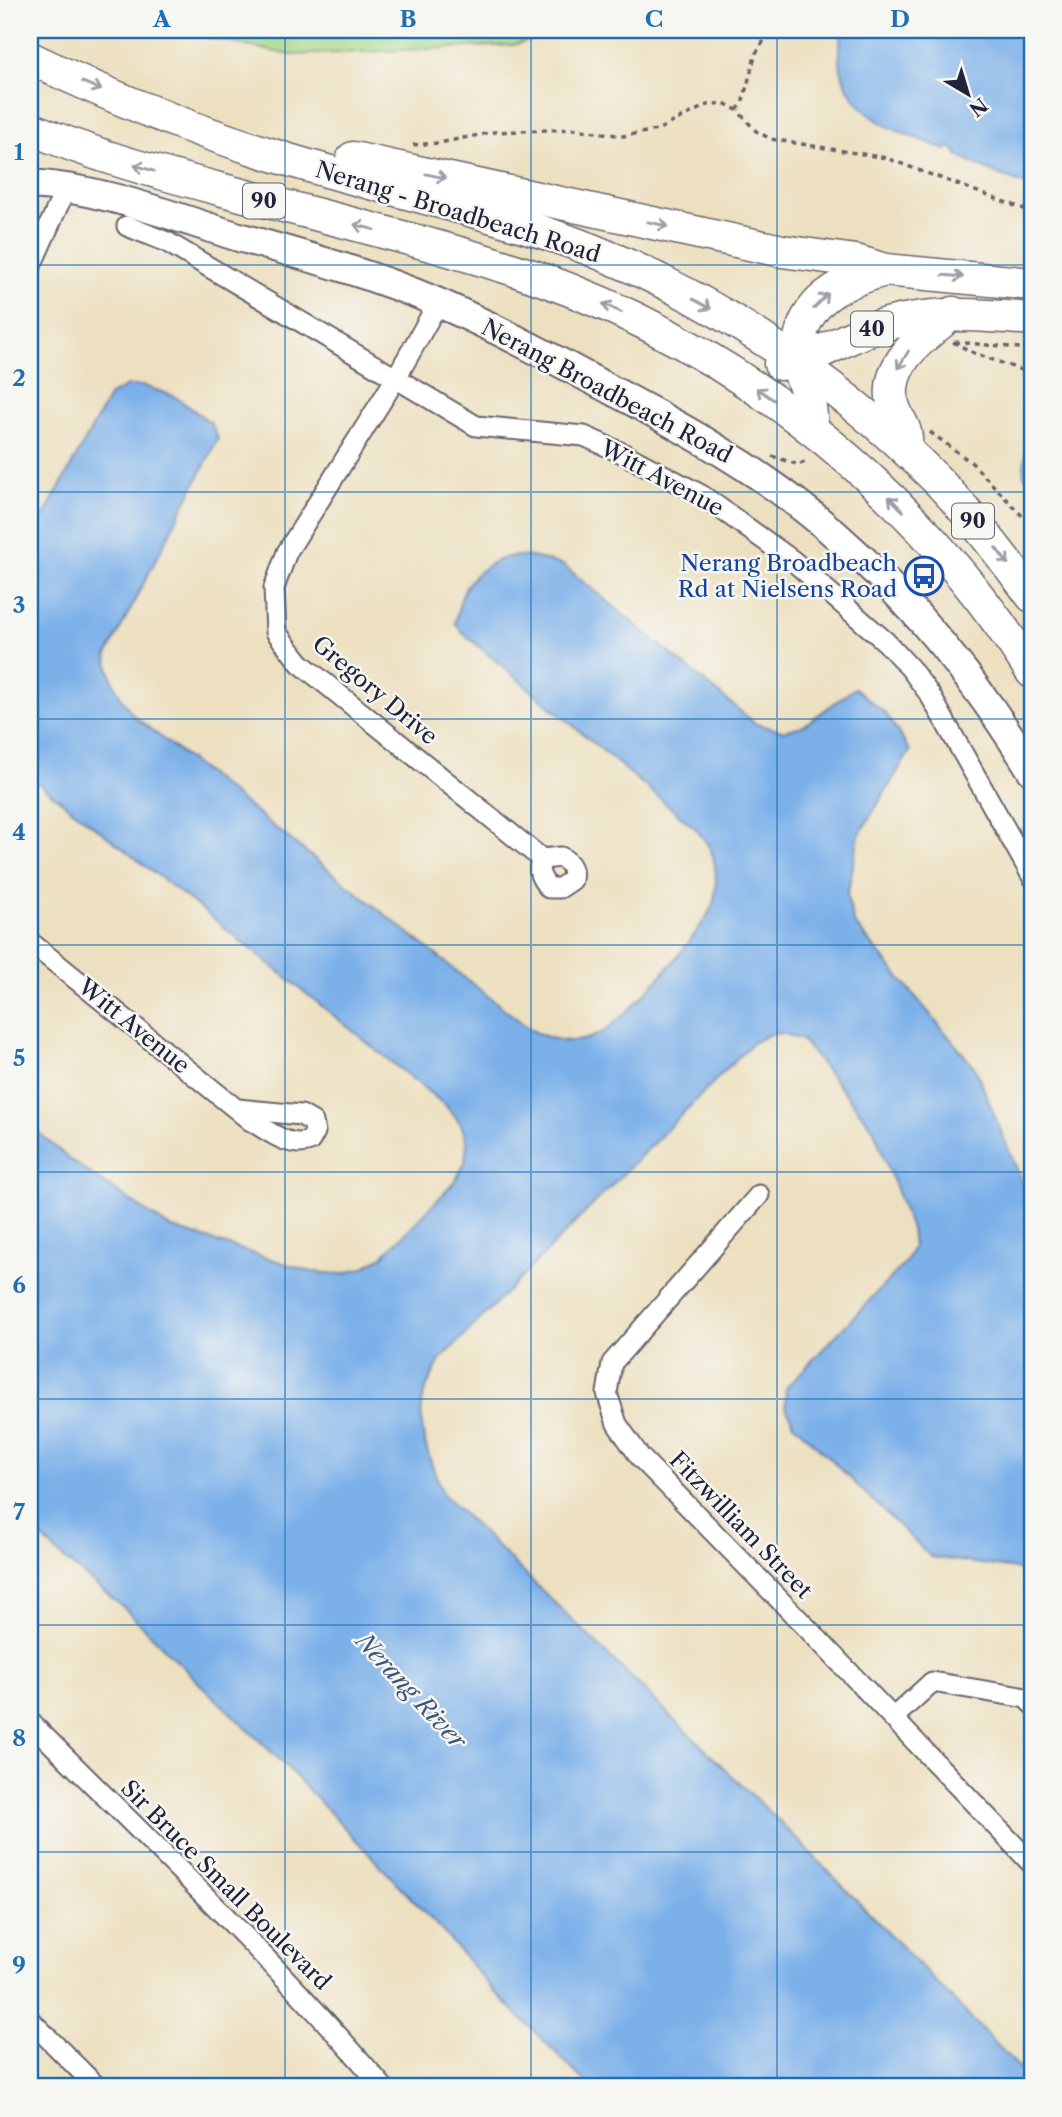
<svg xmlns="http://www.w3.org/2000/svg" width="1062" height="2117" font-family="'Libre Caslon Text',serif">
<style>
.green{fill:#a6d888;stroke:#647d62;stroke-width:2}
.water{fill:#7bb0e9;stroke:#4e6992;stroke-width:2}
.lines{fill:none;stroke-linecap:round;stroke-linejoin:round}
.street-casing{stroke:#69646a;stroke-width:23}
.secondary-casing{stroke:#69646a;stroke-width:32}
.primary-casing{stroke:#69646a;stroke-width:35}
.path{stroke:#69646a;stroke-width:3.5;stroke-dasharray:5 5;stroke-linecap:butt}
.street{stroke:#fff;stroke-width:19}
.secondary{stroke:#fff;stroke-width:28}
.primary{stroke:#fff;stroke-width:32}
.oneway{stroke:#9c9ca7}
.grid{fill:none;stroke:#1f6fb2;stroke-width:2;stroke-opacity:0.55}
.labels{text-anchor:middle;stroke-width:5;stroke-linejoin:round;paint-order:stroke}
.shield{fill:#f6f6f2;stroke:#626272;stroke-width:2}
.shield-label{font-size:21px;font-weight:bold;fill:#22223b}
.street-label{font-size:23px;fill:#22223b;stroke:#f6f6f2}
.transit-label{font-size:23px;fill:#164399;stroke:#f6f6f2;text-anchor:end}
.water-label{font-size:24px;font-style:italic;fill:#415478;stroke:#f6f6f2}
.neatline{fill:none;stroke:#1f6fb2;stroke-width:2.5}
.grid-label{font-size:23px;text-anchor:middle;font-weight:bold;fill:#1f6fb2}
</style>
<rect width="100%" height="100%" fill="#f6f6f2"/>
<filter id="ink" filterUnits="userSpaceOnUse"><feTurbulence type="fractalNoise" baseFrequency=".0143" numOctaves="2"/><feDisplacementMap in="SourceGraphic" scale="14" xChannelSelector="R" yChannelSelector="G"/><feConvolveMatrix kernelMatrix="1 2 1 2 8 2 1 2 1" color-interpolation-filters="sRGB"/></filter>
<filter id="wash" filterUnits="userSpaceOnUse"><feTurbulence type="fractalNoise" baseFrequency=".00686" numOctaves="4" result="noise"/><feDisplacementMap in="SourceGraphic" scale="28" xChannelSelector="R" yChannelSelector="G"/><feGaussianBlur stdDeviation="1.57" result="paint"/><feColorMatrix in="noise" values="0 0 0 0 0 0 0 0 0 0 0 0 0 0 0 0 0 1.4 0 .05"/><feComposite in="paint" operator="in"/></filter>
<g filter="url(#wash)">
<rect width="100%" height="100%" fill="#ede0c0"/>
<path class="green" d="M169 30H567L513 45 292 55Z"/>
<g class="water">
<path d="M843 30H1032V187L996 174 957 155 956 151 949 147 945 150C925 140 902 135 883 124 848 102 832 69 843 30Z"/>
<path d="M127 386H144L174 396 211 423 218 439 107 655C110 681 118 695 134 716L531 1030C552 1041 575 1046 597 1035 625 1022 702 933 713 904 717 891 717 863 711 851 708 843 701 836 696 829L463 633 455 623C458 611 460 596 467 585 474 574 495 559 508 557 526 553 546 561 563 565L756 724 782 731 803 726 855 688 886 714 910 751 859 835 847 896 854 923 975 1068 1032 1206V1571L931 1557 794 1424 785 1405 786 1388 905 1263 913 1247 911 1229 873 1128 802 1040 781 1033 768 1035 752 1043 440 1360C435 1370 429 1381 425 1391 414 1424 431 1465 444 1495L796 1838 1032 2081V2087H590L491 1988 444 1933 284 1764 200 1684 124 1608 57 1553 30 1524V1125L69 1159 169 1227 312 1272 343 1274 363 1268 383 1256 454 1183 465 1162 467 1142 461 1124 446 1106 200 908 30 777V541L110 395Z"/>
<path d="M1032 426V486L1023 474 1029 428Z"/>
</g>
</g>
<g filter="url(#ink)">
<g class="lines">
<defs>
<g id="street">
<path d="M127 226 167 242 476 426 584 436 622 453 703 496 792 560 886 642 910 668 930 695 1032 876"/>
<path d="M30 268 66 188"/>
<path d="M438 303 396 378 287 552 274 588 276 632 300 663 542 859"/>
<path d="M561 857C571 863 574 869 572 880L560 888H549C541 879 536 871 542 859Z"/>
<path d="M30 942 251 1121C269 1131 289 1149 310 1141L315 1132 313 1122 301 1115 238 1109"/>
<path d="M759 1195 612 1363 607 1393 617 1424 640 1457 809 1630 1032 1864"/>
<path d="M893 1718 932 1682 1026 1698 1032 1704"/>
<path d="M30 1722C150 1842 273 1958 383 2087"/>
<path d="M30 2020 97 2087"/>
</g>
<path id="secondary" d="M30 184C101 188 171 216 239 237 306 256 374 275 439 303 494 327 547 355 600 384 655 413 709 442 761 477 872 553 962 657 1032 771"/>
<g id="primary">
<path d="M30 58C111 97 194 131 279 157 376 187 476 208 571 242 706 292 835 378 936 479 971 515 1002 556 1032 596"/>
<path d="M30 128C96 157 167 175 238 194 325 217 413 238 499 265 718 332 909 479 1032 672"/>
<path d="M353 158 782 251 856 261 885 270 1032 284"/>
<path d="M780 364C814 360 840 340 871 329 925 310 976 314 1032 319"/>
<path d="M812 429C811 420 811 410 809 401 807 389 800 378 798 365 796 356 798 346 800 338 810 295 846 281 885 270"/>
<path d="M907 451C906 445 907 435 904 429 901 421 895 414 893 404 884 362 925 336 953 313"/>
</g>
</defs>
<use href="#street" class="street-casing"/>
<use href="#secondary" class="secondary-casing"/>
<use href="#primary" class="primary-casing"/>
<g class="path">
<path d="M737 110 742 104 756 53 771 30"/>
<path d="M413 145 439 143 494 132 575 129 623 136 657 130 707 105 724 103 737 110 756 131 771 139 886 158 1032 212"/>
<path d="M953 342 974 353 1032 374"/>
<path d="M955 342 1032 349"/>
<path d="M930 432 972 463 1032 526"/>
<path d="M772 456 799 465 806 461"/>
</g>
<use href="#street" class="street"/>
<use href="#secondary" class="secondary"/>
<use href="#primary" class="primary"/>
</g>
<defs><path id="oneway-shaft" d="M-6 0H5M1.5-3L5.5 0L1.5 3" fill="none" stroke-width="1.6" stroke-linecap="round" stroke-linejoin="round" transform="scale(1.75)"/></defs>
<g class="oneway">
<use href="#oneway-shaft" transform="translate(92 86) rotate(23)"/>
<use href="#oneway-shaft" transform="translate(144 168) rotate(-163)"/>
<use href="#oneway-shaft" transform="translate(436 176) rotate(12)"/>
<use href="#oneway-shaft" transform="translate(658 224) rotate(12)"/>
<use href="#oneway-shaft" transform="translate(364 227) rotate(-165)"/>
<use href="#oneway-shaft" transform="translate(953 276) rotate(5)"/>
<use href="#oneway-shaft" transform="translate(821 301) rotate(-46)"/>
<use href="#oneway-shaft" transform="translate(702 304) rotate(29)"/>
<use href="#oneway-shaft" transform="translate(612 308) rotate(-155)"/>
<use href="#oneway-shaft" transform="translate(903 360) rotate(122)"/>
<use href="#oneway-shaft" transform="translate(765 394) rotate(-146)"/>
<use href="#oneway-shaft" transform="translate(896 504) rotate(-135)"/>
<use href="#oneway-shaft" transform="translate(1002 556) rotate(52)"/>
</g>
</g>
<path class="grid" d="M285 30V2087M531 30V2087M777 30V2087M30 265H1032M30 492H1032M30 719H1032M30 945H1032M30 1172H1032M30 1399H1032M30 1625H1032M30 1852H1032"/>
<defs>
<symbol id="bus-ring" viewBox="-11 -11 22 22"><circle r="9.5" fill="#f6f6f2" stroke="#1a4fb4" stroke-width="1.5"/><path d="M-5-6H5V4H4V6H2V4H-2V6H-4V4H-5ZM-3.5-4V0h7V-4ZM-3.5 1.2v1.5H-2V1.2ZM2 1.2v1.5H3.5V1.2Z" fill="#1a4fb4"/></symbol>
</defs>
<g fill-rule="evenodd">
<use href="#bus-ring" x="902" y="554" width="44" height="44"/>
</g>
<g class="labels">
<g class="shield">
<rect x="243" y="183.5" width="42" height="35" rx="5"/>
<rect x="851" y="311.5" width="42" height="35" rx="5"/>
<rect x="952" y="503.5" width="42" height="35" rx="5"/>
</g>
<g class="shield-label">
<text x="264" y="208">90</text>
<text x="872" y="336">40</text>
<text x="973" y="528">90</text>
</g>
<g class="street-label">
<text transform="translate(458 212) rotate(17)" y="8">Nerang - Broadbeach Road</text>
<text transform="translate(607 391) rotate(28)" y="8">Nerang Broadbeach Road</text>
<text transform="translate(662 478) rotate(28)" y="8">Witt Avenue</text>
<text transform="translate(375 690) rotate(40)" y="8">Gregory Drive</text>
<text transform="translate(134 1026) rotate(39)" y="8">Witt Avenue</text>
<text transform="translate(741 1525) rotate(46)" y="8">Fitzwilliam Street</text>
<text transform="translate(226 1885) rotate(45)" y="8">Sir Bruce Small Boulevard</text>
</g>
<g class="transit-label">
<text x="897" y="571">Nerang Broadbeach<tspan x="897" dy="26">Rd at Nielsens Road</tspan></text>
</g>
<g class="water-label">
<text transform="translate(411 1691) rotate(47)" y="8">Nerang River</text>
</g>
</g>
<rect width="1062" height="2117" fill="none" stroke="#f6f6f2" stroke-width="77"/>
<g transform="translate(968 94) rotate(142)" stroke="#f6f6f2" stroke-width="5" paint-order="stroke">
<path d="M0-5L12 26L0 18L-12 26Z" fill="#22223b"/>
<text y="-10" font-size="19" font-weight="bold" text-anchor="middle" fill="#22223b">N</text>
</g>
<rect x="38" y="38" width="986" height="2040" class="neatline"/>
<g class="grid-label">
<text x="162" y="27">A</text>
<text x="408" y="27">B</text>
<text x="654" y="27">C</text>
<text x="900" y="27">D</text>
<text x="19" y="160">1</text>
<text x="19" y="386">2</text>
<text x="19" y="613">3</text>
<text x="19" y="840">4</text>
<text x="19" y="1066">5</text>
<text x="19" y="1293">6</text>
<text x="19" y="1520">7</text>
<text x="19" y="1746">8</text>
<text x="19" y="1973">9</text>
</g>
</svg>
